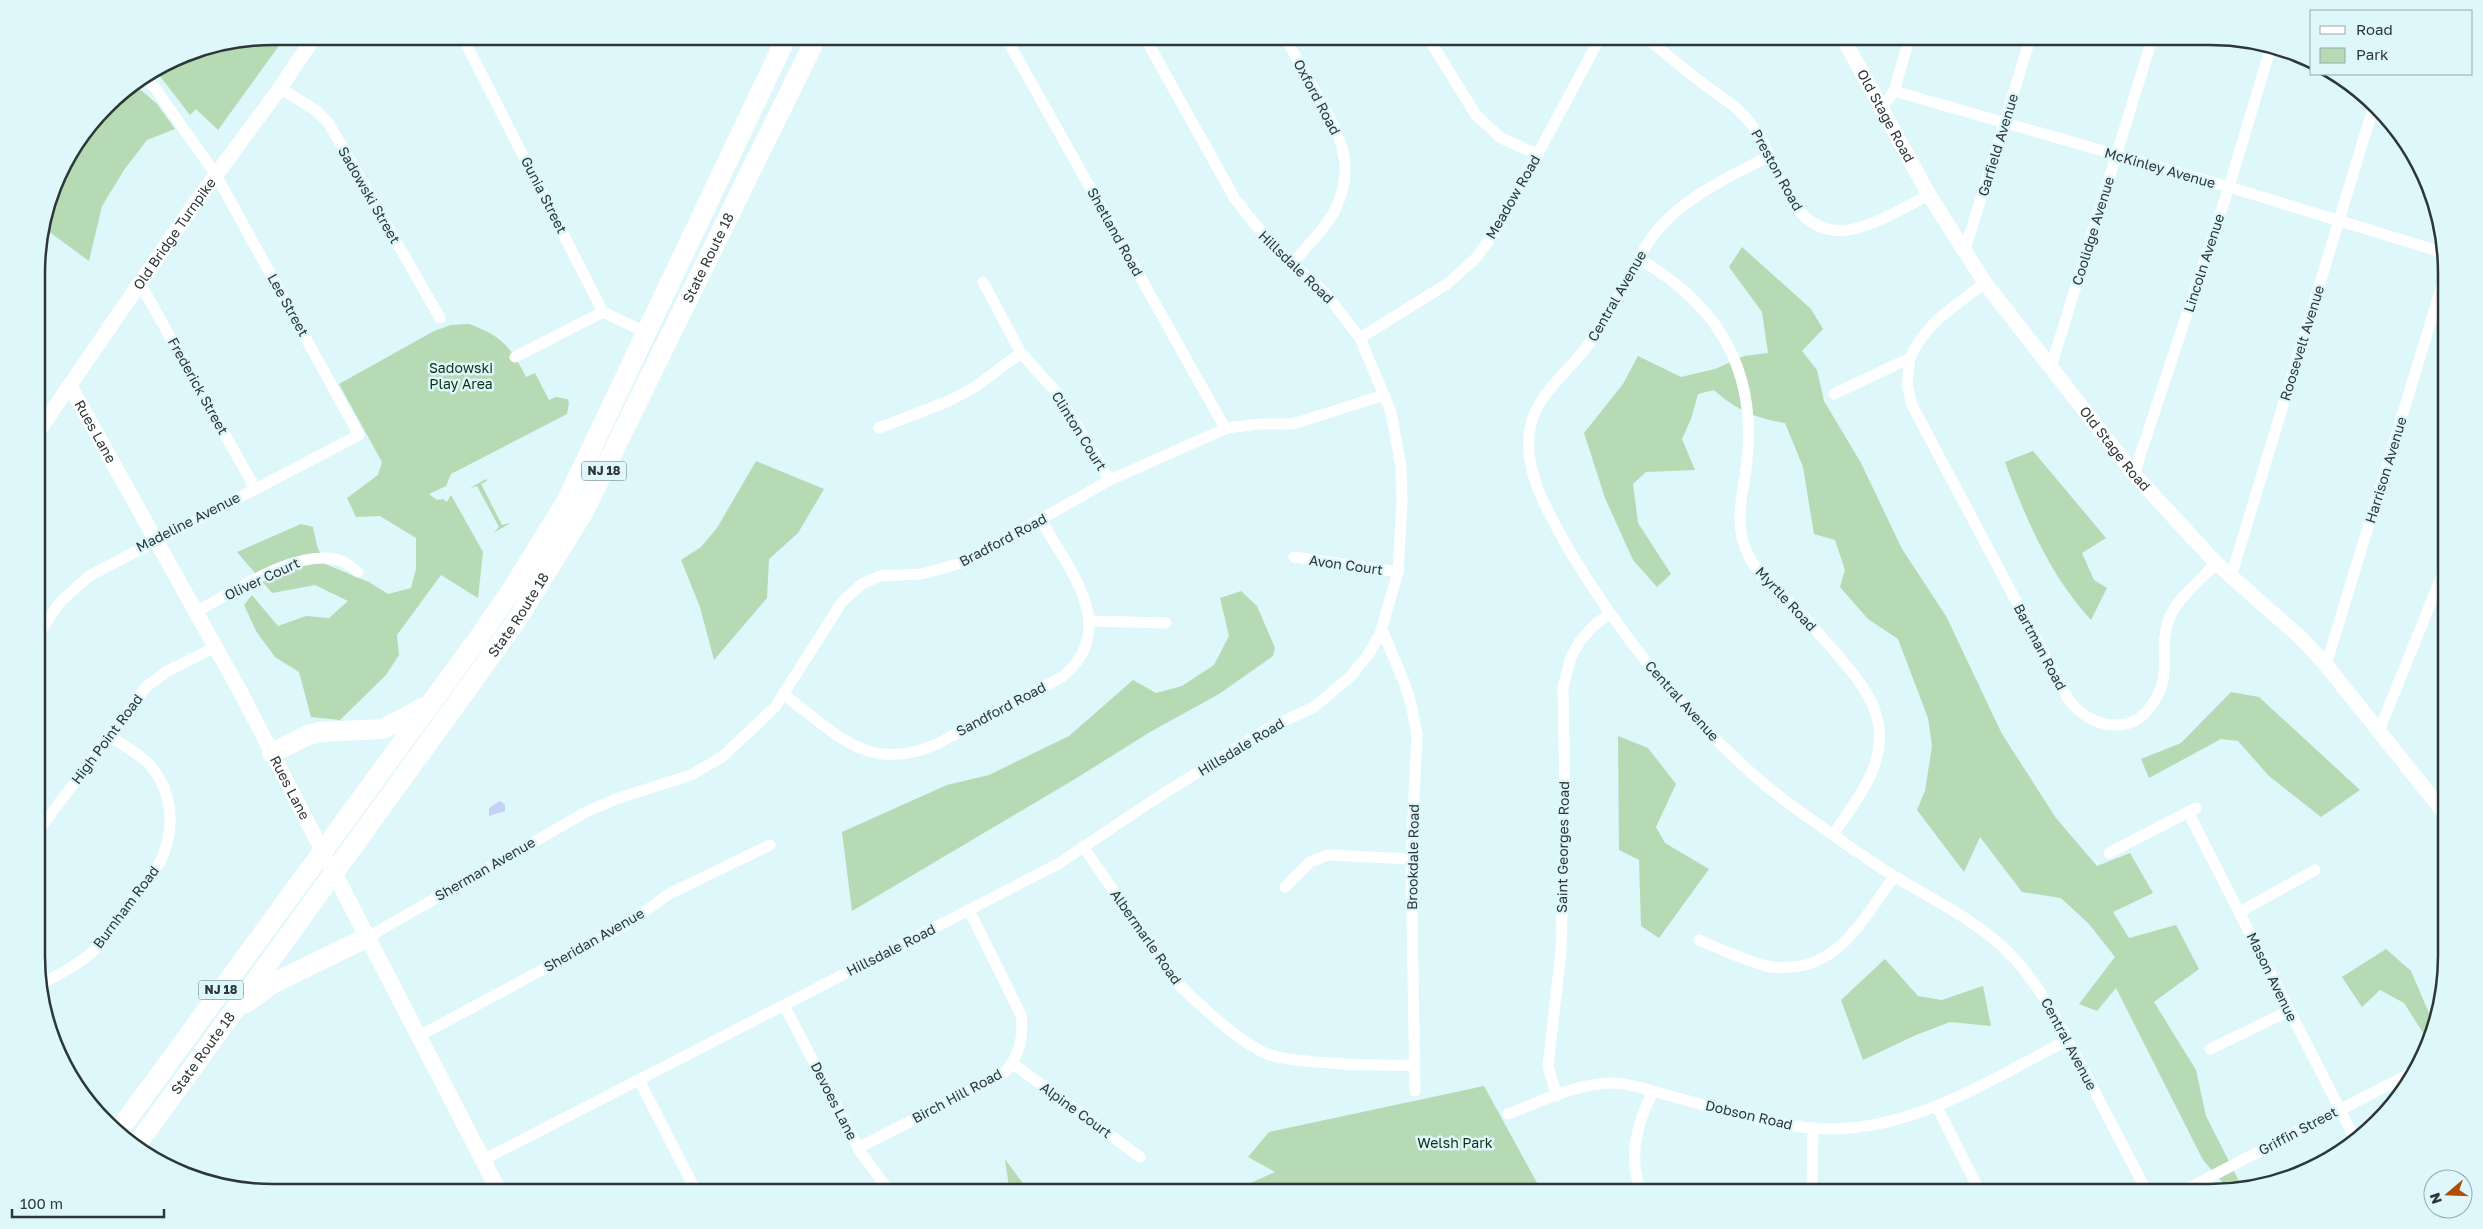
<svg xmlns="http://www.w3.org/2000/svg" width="2483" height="1229" font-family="'Golos Text',sans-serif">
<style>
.green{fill:#b5dab4}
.water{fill:#c6d1f7}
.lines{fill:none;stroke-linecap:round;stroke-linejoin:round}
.minor{stroke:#fff;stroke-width:11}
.tertiary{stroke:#fff;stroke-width:15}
.secondary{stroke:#fff;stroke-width:16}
.trunk{stroke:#fff;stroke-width:20}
.labels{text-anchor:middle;stroke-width:5;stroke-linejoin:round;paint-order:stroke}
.shield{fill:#ddf7fb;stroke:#627172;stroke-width:1}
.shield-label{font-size:12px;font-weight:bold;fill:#2d3738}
.street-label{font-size:14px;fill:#2d3738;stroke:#ddf7fb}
.park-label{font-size:14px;fill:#0a340f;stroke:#ddf7fb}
.rim{fill:none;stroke:#2d3738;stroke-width:2.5}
</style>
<rect width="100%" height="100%" fill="#ddf7fb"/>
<g class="green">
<path d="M273 36H286L218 130 196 109 190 115 156 71 183 54Z"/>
<path d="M134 84 157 104 175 129 147 140 124 170 102 206 89 261 44 228 61 168 117 95Z"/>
<path d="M1742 247 1811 309 1823 329 1802 351 1817 370 1824 401 1861 463 1902 549 1946 616 2002 734 2056 818 2097 866 2130 853 2153 893 2113 912 2129 938 2176 925 2199 969 2154 1002 2196 1070 2206 1116 2243 1189 2230 1191 2203 1160 2116 988 2097 1011 2079 1004 2115 957 2089 924 2061 898 2022 892 1980 837 1964 872 1917 810 1925 791 1932 746 1928 718 1898 639 1868 619 1840 587 1845 570 1835 540 1814 534 1803 467 1785 423C1755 418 1736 410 1714 390L1698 394 1691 419 1682 439 1695 470 1646 472 1633 484 1638 523 1671 574 1657 587 1633 560 1605 498 1584 433 1623 384 1638 356 1681 377 1715 369 1744 356 1768 353 1762 312 1729 267Z"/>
<path d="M469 324C502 336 510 346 526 377L535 373 549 400 556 397 567 399 569 402 567 414 451 474 446 486 429 494 437 500 443 499 447 502 451 495 483 552 478 598 441 575 397 635 399 655 386 675 340 720 311 717 299 672 275 657 256 631 244 605 252 595 278 626 306 616 329 618 348 601 315 585 272 593 237 552 301 524 313 527 317 546 325 564 369 582 388 594 411 588 416 569V538L380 516 356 517 347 498 378 475 382 462 339 384 434 331 451 325Z"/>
<path d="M2033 451 2106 538 2082 553 2094 580 2107 588 2091 620C2050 575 2025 518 2005 462Z"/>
<path d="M756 461 824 489 798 533 769 559 767 598 714 660 700 607 681 560 701 547 717 528Z"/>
<path d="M486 479 487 481 481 484 502 525 511 523 493 533 499 527 477 486 470 488Z"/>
<path d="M1241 591 1257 606 1275 648 1273 656 1219 694 1150 732 1075 779 852 911 842 832 947 785 989 775 1069 736 1133 680 1156 693 1182 686 1214 665 1229 636 1220 598Z"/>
<path d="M2231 692 2259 697 2360 790 2321 817 2269 776 2238 741 2221 739 2149 778 2141 759 2181 743Z"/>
<path d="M1618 736 1648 748 1676 784 1656 827 1665 843 1709 869 1659 938 1641 926 1639 860 1619 850Z"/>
<path d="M2386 949 2411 971 2432 1020 2427 1039 2404 1003 2380 990 2362 1007 2342 977Z"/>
<path d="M1885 959 1918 996 1942 1000 1983 986 1991 1026 1950 1022 1916 1035 1863 1060 1841 1000Z"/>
<path d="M1484 1086 1542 1192 1229 1193 1275 1172 1248 1157 1269 1132Z"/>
<path d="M1005 1160V1159L1030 1193H1010Z"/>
</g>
<path class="water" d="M500 801 505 805V811L489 816V808Z"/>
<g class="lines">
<g class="minor">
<path d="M462 36 603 312 647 333"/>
<path d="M1005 36 1225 428"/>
<path d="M1284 36C1296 56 1307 77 1318 97 1341 137 1357 167 1334 212 1324 230 1306 247 1293 263"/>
<path d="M1427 36 1476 115 1501 138 1537 154"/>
<path d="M1644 36C1665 53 1685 70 1706 86 1726 101 1736 104 1752 125 1768 146 1776 173 1789 196 1826 261 1880 219 1929 195"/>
<path d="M280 88 318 112 329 124 440 318"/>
<path d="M1894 91 2229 187 2445 253"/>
<path d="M1882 107 1894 91 1910 36"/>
<path d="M1769 156C1729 177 1684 197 1655 233 1646 244 1640 257 1633 269 1620 293 1606 318 1591 341 1572 370 1540 389 1531 424 1520 467 1548 512 1568 548 1619 634 1682 712 1757 778 1792 808 1832 834 1869 860 1915 892 1969 913 2008 952 2042 986 2061 1027 2083 1069 2104 1110 2126 1151 2147 1192"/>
<path d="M1964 253 2031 36"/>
<path d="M1639 259C1718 304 1757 370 1747 461 1744 491 1734 517 1745 547 1754 572 1773 587 1792 605 1807 620 1821 636 1835 652 1867 689 1894 722 1871 774 1862 795 1846 815 1833 835"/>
<path d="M983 282 1021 353 1057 393 1110 480"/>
<path d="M141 285 255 488"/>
<path d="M1360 338 1447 284 1475 259 1498 228 1601 36"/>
<path d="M515 357 603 312"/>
<path d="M1910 358 1907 384 1912 405 2067 697C2078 713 2095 725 2115 725 2129 725 2139 721 2148 710 2177 674 2156 655 2169 619 2177 598 2201 580 2216 563"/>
<path d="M2051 367 2153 36"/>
<path d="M1834 394 1910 358C1924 324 1956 305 1985 283"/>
<path d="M879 428 949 401 975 387 1021 353"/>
<path d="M2134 474 2229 187 2270 50"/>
<path d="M1294 557 1398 572"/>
<path d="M2231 577 2373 108"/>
<path d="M196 612C233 592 296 548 339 560 346 562 353 568 358 572"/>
<path d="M1090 621 1166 623"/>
<path d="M1382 630 1404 682 1411 704 1417 734 1411 859 1415 1091"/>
<path d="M38 635 60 602 89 576 359 435 216 175 155 88 145 78"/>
<path d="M2326 665 2445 275"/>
<path d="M783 694C836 733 868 775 937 744L1062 677C1121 629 1069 570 1041 520"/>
<path d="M2379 731 2446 565"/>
<path d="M2188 812 2356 1141"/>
<path d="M38 831 146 687 166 672 215 647"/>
<path d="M1083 846 1174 980C1195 1001 1240 1043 1267 1054 1282 1060 1299 1060 1315 1062 1349 1065 1381 1066 1415 1065"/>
<path d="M2109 853 2196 808"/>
<path d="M1285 887 1310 862 1328 855 1411 859"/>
<path d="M2240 912 2315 870"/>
<path d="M368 937 586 812 616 799 691 775 722 757 775 707 842 602 862 584 880 576 922 574 965 562 1110 480 1227 428 1259 424H1293L1384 395"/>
<path d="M1699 940C1720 949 1741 959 1763 965 1771 968 1780 968 1789 967 1841 966 1866 914 1894 877"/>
<path d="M38 985C58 975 77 966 93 951 110 935 122 914 135 896 143 885 153 874 160 862 176 830 173 792 150 765 139 753 122 745 109 736"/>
<path d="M784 1005 861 1153 891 1193"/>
<path d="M419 1036 626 925 669 894 770 845"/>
<path d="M2210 1049 2289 1011"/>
<path d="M1012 1063 1140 1157"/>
<path d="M639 1080 697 1193"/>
<path d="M1557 1096 1548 1067 1561 951 1565 796 1563 687 1571 657 1580 641 1593 626 1610 614"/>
<path d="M1937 1107 1980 1192"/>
<path d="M1508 1114C1540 1102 1577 1083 1613 1083 1631 1083 1653 1092 1671 1096 1723 1110 1776 1128 1830 1129 1917 1129 1993 1078 2068 1040"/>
<path d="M858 1148 1003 1074C1019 1058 1024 1037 1021 1015L969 910"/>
<path d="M483 1160 1058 864 1152 801 1267 729 1314 707 1350 677 1368 655 1380 634 1398 572 1402 502 1401 467 1391 412 1360 338 1326 294 1271 244 1235 199 1144 36"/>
<path d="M1641 1192C1628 1158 1637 1122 1653 1092"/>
<path d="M1812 1192 1813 1128"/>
<path d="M2181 1192 2415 1071"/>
</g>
<g class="tertiary">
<path id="s1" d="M1842 36 1929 195 1985 283 2134 474 2216 563 2301 638 2326 665 2446 815"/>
<path id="s2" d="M70 386 241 693 323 852"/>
<path id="s3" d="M37 433 193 206 280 88 315 36"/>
</g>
<path class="secondary" d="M329 863 500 1193"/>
<g class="trunk">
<path d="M272 753 308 735 320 732 383 729 422 708"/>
<path d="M246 1003 270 985 368 937"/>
<path d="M120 1129 480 636 511 591 566 502 787 36"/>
<path id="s4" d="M138 1143C263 969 391 796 516 621L583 513 817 36"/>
</g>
</g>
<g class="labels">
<g class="shield">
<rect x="581.5" y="461.5" width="45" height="19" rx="4"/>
<rect x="198.5" y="980.5" width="45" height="19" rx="4"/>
</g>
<g class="shield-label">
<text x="604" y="475">NJ 18</text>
<text x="221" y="994">NJ 18</text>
</g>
<g class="street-label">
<text transform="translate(1317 97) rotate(62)" y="5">Oxford Road</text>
<text dy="5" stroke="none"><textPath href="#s1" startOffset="91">Old Stage Road</textPath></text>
<text transform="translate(1998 145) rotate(-73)" y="5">Garfield Avenue</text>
<text transform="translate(2160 168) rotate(16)" y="5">McKinley Avenue</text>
<text transform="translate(1777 170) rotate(61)" y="5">Preston Road</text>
<text transform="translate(369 195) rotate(60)" y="5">Sadowski Street</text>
<text transform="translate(544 195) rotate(63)" y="5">Gunia Street</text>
<text transform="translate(1513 197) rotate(-60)" y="5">Meadow Road</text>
<text transform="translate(2093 231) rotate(-73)" y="5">Coolidge Avenue</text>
<text transform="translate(1115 232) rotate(61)" y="5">Shetland Road</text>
<text dy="5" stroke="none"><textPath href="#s3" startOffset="242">Old Bridge Turnpike</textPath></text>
<text dy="5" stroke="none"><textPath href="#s4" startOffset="1056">State Route 18</textPath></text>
<text transform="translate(2204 263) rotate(-72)" y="5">Lincoln Avenue</text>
<text transform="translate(1296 267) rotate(44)" y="5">Hillsdale Road</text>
<text transform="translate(1617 296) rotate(-60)" y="5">Central Avenue</text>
<text transform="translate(288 305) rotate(61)" y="5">Lee Street</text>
<text transform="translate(2302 343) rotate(-73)" y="5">Roosevelt Avenue</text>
<text transform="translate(198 386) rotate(61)" y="5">Frederick Street</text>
<text transform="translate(1079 431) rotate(58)" y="5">Clinton Court</text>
<text dy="5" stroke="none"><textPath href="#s2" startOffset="52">Rues Lane</textPath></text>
<text dy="5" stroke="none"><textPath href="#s1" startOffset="496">Old Stage Road</textPath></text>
<text transform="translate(2386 470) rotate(-73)" y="5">Harrison Avenue</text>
<text transform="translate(188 522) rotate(-27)" y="5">Madeline Avenue</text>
<text transform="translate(1003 540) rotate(-28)" y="5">Bradford Road</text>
<text transform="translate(1346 565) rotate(8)" y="5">Avon Court</text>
<text transform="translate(262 579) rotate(-25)" y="5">Oliver Court</text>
<text transform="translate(1786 599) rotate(47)" y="5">Myrtle Road</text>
<text dy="5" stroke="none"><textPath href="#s4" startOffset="651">State Route 18</textPath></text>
<text transform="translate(2040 647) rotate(62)" y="5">Bartman Road</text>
<text transform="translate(1682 701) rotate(48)" y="5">Central Avenue</text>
<text transform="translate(1001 709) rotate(-28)" y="5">Sandford Road</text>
<text transform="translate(107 739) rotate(-53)" y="5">High Point Road</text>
<text transform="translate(1241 747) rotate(-31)" y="5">Hillsdale Road</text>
<text dy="5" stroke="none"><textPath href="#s2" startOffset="458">Rues Lane</textPath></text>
<text transform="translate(1563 847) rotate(-89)" y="5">Saint Georges Road</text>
<text transform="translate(1413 857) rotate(-89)" y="5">Brookdale Road</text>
<text transform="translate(485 869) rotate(-30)" y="5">Sherman Avenue</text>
<text transform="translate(126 907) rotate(-53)" y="5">Burnham Road</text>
<text transform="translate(1146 937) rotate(55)" y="5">Albermarle Road</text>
<text transform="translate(594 940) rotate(-30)" y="5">Sheridan Avenue</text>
<text transform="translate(891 950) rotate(-27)" y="5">Hillsdale Road</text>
<text transform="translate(2272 977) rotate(64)" y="5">Mason Avenue</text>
<text transform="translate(2069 1044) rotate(62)" y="5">Central Avenue</text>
<text dy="5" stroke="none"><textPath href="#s4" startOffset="111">State Route 18</textPath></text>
<text transform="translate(957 1096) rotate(-28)" y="5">Birch Hill Road</text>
<text transform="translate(834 1101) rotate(63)" y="5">Devoes Lane</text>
<text transform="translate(1076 1110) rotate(36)" y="5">Alpine Court</text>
<text transform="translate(1749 1115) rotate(13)" y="5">Dobson Road</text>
<text transform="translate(2298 1131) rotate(-28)" y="5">Griffin Street</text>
</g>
<g class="park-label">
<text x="461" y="373">Sadowski<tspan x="461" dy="16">Play Area</tspan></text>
<text x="1455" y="1148">Welsh Park</text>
</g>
</g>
<path d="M0 0H2483V1229H0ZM273 45H2210A228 228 0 0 1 2438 273V956A228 228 0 0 1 2210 1184H273A228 228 0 0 1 45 956V273A228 228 0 0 1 273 45Z" fill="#ddf7fb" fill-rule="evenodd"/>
<path class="rim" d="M273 45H2210A228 228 0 0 1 2438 273V956A228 228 0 0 1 2210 1184H273A228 228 0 0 1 45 956V273A228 228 0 0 1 273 45Z"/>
<rect x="2310" y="10" width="162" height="65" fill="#ddf7fb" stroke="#97aaad"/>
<rect x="2320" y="26" width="25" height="8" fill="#ffffff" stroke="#97aaad"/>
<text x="2356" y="35" font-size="15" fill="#2d3738">Road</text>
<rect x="2320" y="48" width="25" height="15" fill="#b5dab4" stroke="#97aaad"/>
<text x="2356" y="60" font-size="15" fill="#2d3738">Park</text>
<g transform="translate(2448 1194) rotate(251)"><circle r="24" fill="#ddf7fb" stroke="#97aaad"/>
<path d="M0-4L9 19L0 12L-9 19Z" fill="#ad4e00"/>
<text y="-8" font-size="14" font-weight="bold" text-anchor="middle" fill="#2d3738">N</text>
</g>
<path d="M12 1209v8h152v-8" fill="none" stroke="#2d3738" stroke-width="2.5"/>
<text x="20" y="1209" font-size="15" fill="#2d3738" stroke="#ddf7fb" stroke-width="4" paint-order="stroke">100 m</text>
</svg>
